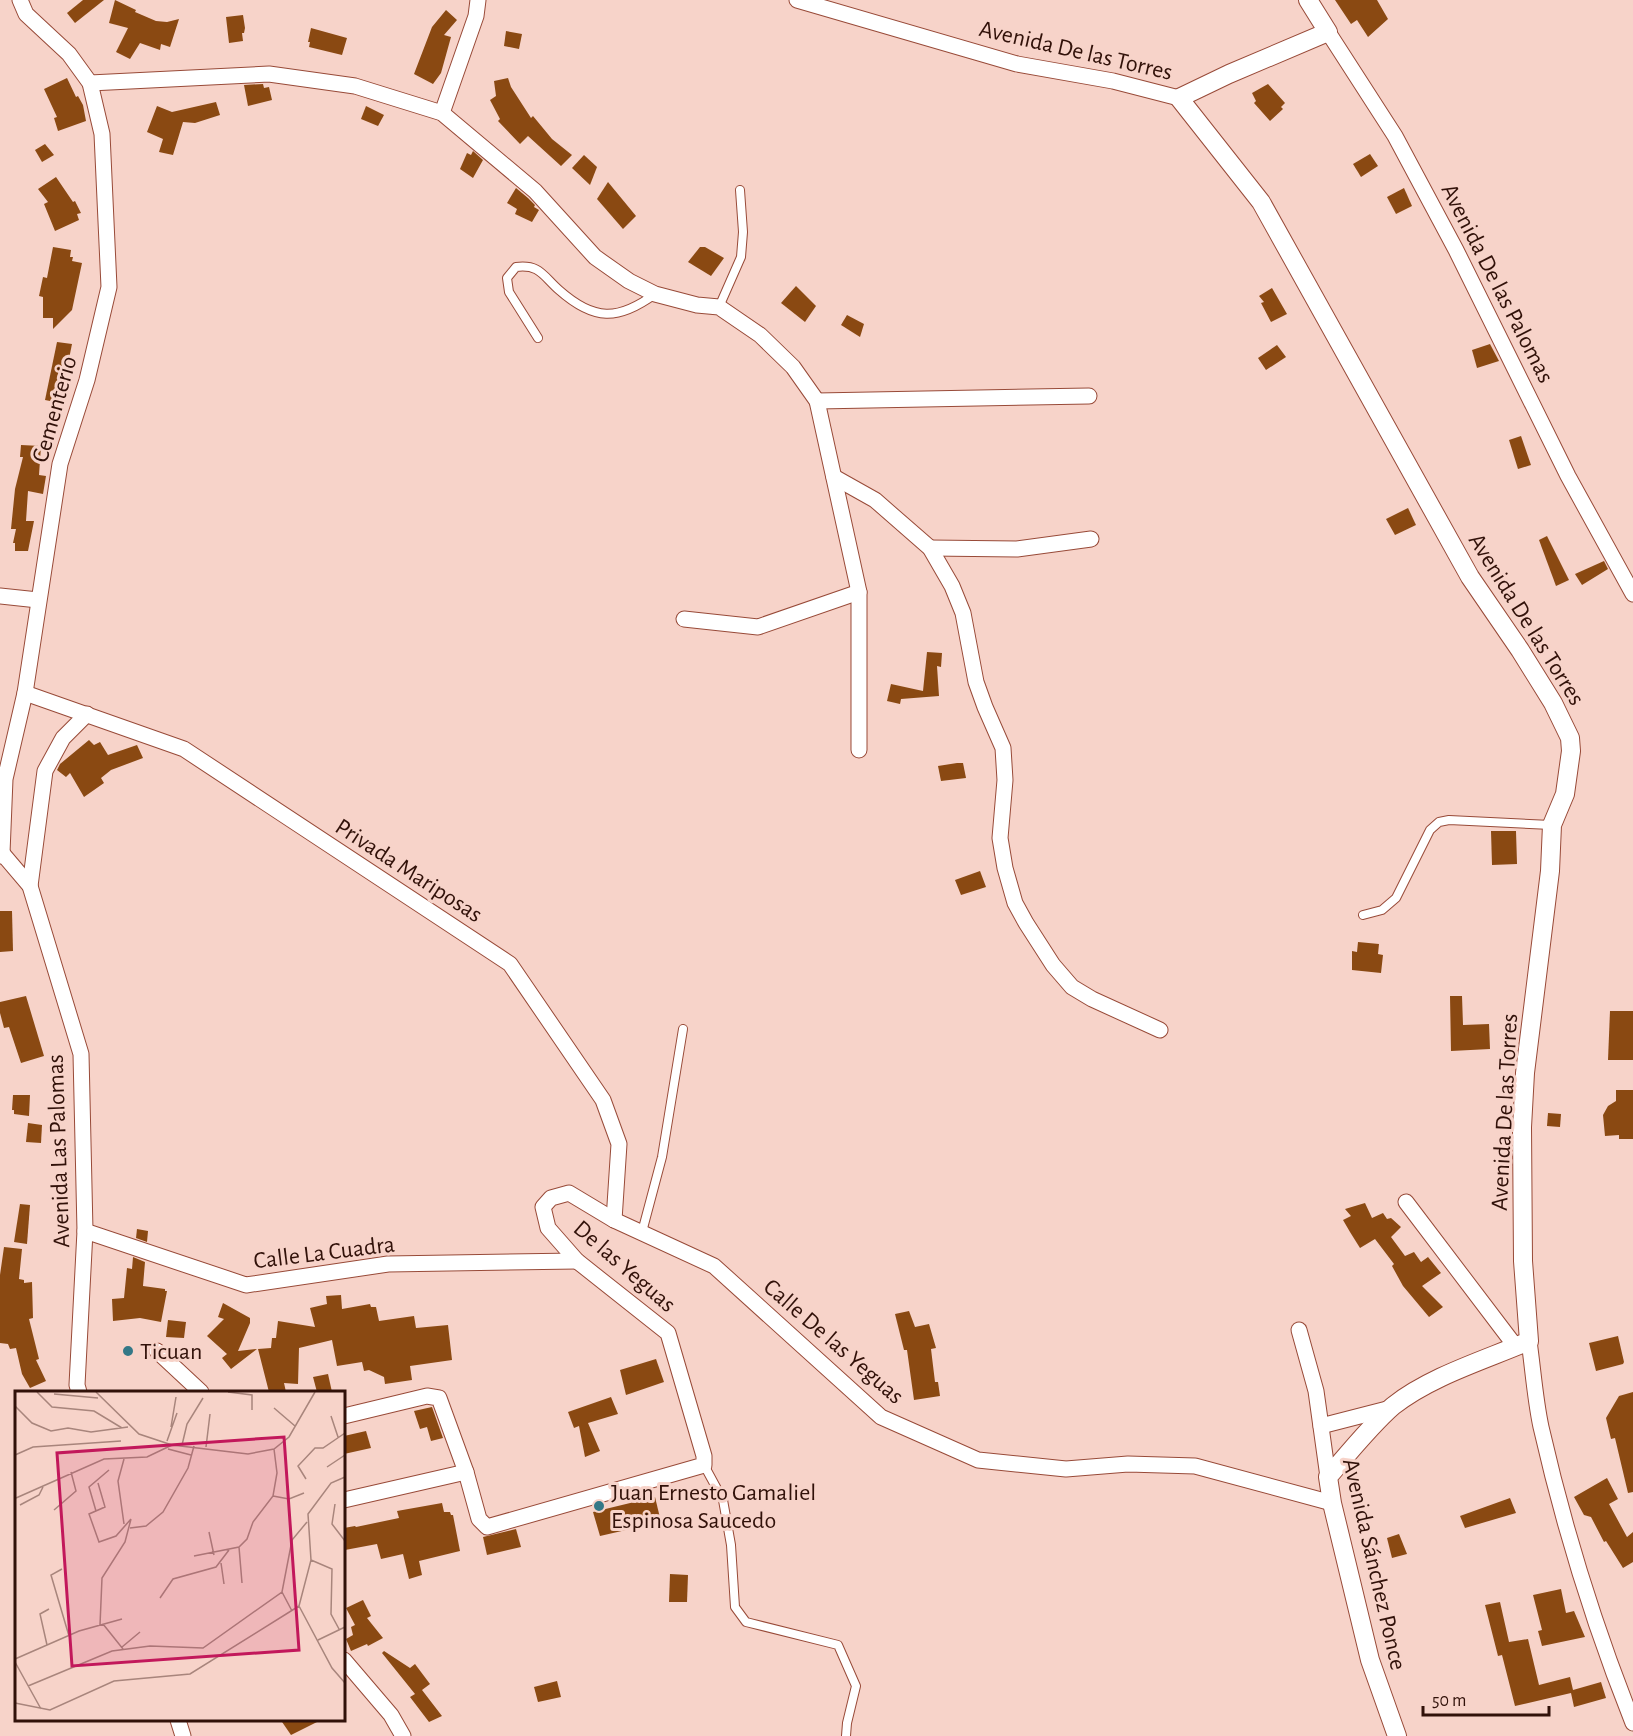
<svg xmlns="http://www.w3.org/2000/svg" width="1633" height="1736" font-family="'Alegreya Sans',sans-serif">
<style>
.building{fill:#8a4912}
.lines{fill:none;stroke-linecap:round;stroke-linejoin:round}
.service-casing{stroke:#984a38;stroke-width:10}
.minor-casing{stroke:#984a38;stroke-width:17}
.tertiary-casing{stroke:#984a38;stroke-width:20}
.service{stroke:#fff;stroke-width:8}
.minor{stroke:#fff;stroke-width:15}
.tertiary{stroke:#fff;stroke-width:18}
.poi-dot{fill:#347887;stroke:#f7d3c9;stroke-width:2}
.labels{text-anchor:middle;stroke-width:6;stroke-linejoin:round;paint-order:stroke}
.street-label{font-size:24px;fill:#311109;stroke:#f7d3c9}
.poi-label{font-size:24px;fill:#311109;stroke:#f7d3c9;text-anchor:start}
.inset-road{fill:none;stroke:#a8857c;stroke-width:1.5}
.view{fill:#c2185b;fill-opacity:0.15;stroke:#c2185b;stroke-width:3}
.inset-edge{fill:none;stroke:#311109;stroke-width:3}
</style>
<rect width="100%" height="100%" fill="#f7d3c9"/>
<g class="building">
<path d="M83 0H104L75 23 67 13Z"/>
<path d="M115 0 136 10 135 12 156 21 167 22 179 19 170 47 161 44 160 50 140 43 130 59 116 52 128 28 109 23Z"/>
<path d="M1335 0H1377L1388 19 1368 37 1357 20 1351 24Z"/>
<path d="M446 10 457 20 444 35 451 37 441 73 433 84 414 74 432 27Z"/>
<path d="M243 15 245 28 244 33H242L243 41 229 43 226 17Z"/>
<path d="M311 28 347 38 342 55 309 47 310 42H308Z"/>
<path d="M506 31 522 34 519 49 504 46Z"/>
<path d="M67 78 76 97 78 96 83 105 86 121 58 131 54 118 57 117 44 89Z"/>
<path d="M508 78 511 87 531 118 533 116 552 139 572 155 561 166 528 136 520 144 498 121 500 119 490 100 496 96 494 81Z"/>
<path d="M263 84 264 88 269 87 272 100 248 106 244 85Z"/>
<path d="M1268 84 1285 103 1281 107 1283 109 1270 121 1254 103 1256 101 1252 93Z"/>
<path d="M216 102 220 115 195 123 183 122 173 155 159 152 163 139 147 132 157 106 172 112Z"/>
<path d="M366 106 384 115 378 126 361 119Z"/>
<path d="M45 144 54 155 42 162 35 150Z"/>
<path d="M473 151 483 160 473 178 460 169 467 153 471 155Z"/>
<path d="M1370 154 1378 166 1361 177 1353 164Z"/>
<path d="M584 155 597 167 590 185 572 168Z"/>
<path d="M56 177 73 202 75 201 81 213 77 214 79 220 55 231 44 204 48 202 38 189Z"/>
<path d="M608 182 636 216 623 229 597 199Z"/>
<path d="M516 188 528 198 535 205 534 207 539 210 532 222 515 214 517 209 507 203Z"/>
<path d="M1404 188 1412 206 1396 214 1387 197Z"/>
<path d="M53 247 71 250 70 257H73L72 261 82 263 72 310 53 329V318H43V297L39 296 43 277 47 278Z"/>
<path d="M700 247H705L724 258 711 276 688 262Z"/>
<path d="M796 286 816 306 805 322 781 303Z"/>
<path d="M1272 288 1287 314 1271 322 1261 303 1264 302 1259 296Z"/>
<path d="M847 315 864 324 860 337 841 325Z"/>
<path d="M57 342 72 344 60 403 45 400Z"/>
<path d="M1490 344 1499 361 1477 368 1472 350Z"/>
<path d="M1277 345 1286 357 1266 370 1258 358Z"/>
<path d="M1521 436 1531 465 1518 469 1509 440Z"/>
<path d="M21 445 41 446 39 475 46 476 43 494 28 491 26 521H34L28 551H15V543H13L16 529H11L15 489 23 457H20Z"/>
<path d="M1408 508 1416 525 1395 535 1386 519Z"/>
<path d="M1547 536 1569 580 1556 586 1539 540Z"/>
<path d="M1604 561 1608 569 1582 585 1575 574Z"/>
<path d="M927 652 942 653 941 667 937 666 939 696 901 699 900 704 887 701 891 684 923 691Z"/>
<path d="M89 740 94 745 100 742 108 755 137 745 143 758 111 770 101 778 104 783 84 797 70 773 66 777 57 770 60 764Z"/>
<path d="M957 763H963L966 778 941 781 938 766Z"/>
<path d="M1491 831H1516L1517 864 1492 865Z"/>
<path d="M980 871 986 887 961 895 955 880Z"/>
<path d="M0 911H12L13 951 0 952Z"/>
<path d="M1358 942 1379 944 1378 954 1383 955 1381 973 1352 970V951L1357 952Z"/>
<path d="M26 996 44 1056 21 1063 9 1027 4 1028 0 1013V1002Z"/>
<path d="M1450 996H1462L1463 1025 1489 1024 1490 1049 1451 1051Z"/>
<path d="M1610 1011H1633V1060H1608Z"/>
<path d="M1616 1090H1633V1139H1619V1135L1605 1136 1603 1115 1608 1106 1616 1101Z"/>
<path d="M13 1095H30L29 1116 14 1114V1110H12Z"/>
<path d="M1548 1113 1561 1114 1560 1127 1547 1126Z"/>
<path d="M28 1123 42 1125 41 1143 26 1142Z"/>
<path d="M1365 1203 1372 1218 1383 1213 1387 1219 1391 1218 1401 1227 1391 1237 1405 1256 1414 1252 1421 1262 1428 1257 1441 1273 1422 1286 1443 1307 1429 1317 1403 1286 1392 1266 1394 1264 1375 1239 1360 1248 1350 1232 1343 1220 1351 1216 1345 1209Z"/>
<path d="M20 1204 30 1205 27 1244 14 1242Z"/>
<path d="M137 1229 148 1231 147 1242 136 1238Z"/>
<path d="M4 1247 22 1249 19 1279 24 1280V1283L32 1282 33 1318 29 1319 39 1359 36 1360 46 1381 30 1388 22 1374 16 1348 10 1349 8 1344 0 1343V1275Z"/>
<path d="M133 1257 145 1262 143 1286 165 1289V1291H167L161 1322 140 1318 113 1321 112 1299 124 1298 127 1268 132 1269Z"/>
<path d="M341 1295 342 1309 370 1304 371 1307H376L379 1321 414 1316 416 1328 448 1325 452 1360 410 1366 412 1380 385 1384 384 1377 369 1370 364 1371 362 1362 337 1366 332 1340 299 1348 298 1384 284 1383 286 1392H269L258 1349 271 1348 272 1338H276L278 1321 315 1327 310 1308 327 1304 326 1296Z"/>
<path d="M223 1303 250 1318V1323L238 1351 257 1349 231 1369 222 1358 227 1354 207 1336 224 1319 218 1317Z"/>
<path d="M909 1311 915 1327 929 1324 936 1348 931 1349 935 1382H938L940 1396 914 1400 907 1350H904L895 1314Z"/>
<path d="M168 1320 186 1322 184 1338 166 1337Z"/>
<path d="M1618 1336 1624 1362 1623 1364 1596 1371 1589 1343Z"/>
<path d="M656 1359 664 1382 626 1395 620 1370Z"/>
<path d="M328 1374 332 1392H317L313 1377Z"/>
<path d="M1633 1392V1492L1628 1493 1615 1438 1611 1439 1606 1418 1619 1396Z"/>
<path d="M611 1397 618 1414 588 1423 600 1451 585 1457 579 1426 574 1428 568 1412Z"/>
<path d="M432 1407 443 1438 431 1441 427 1427 420 1429 414 1411Z"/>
<path d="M366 1431 371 1448 344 1454V1436Z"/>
<path d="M1607 1478 1618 1499 1609 1504 1627 1537 1633 1532V1562L1623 1568 1606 1541 1604 1542 1591 1517 1584 1515 1574 1497Z"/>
<path d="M655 1497 661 1522 600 1536 593 1512Z"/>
<path d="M1510 1498 1516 1513 1465 1528 1460 1516Z"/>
<path d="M442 1503 444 1512H450L451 1515H453L460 1551 419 1561 422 1575 409 1579 403 1554 381 1559 377 1544 345 1550 344 1528 355 1526 356 1527 399 1518 397 1511Z"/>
<path d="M516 1529 521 1547 487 1555 483 1537Z"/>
<path d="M1399 1534 1407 1554 1392 1558 1387 1538Z"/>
<path d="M670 1574 688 1575 687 1602H669Z"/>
<path d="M1561 1589 1566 1613 1574 1611 1585 1637 1542 1646 1538 1631 1542 1630 1533 1595Z"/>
<path d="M363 1600 371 1616 367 1618 383 1638 368 1646 367 1644 351 1651 346 1639 353 1635 351 1627 355 1625 346 1608Z"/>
<path d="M1500 1602 1509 1642 1528 1639 1539 1685 1570 1677 1573 1690 1601 1682 1606 1698 1574 1707 1571 1693 1515 1706 1502 1655 1498 1656 1485 1605Z"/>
<path d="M384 1651 410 1668 415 1664 430 1684 422 1690 442 1716 429 1722 410 1697 415 1694 382 1653Z"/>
<path d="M557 1681 561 1697 538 1702 534 1687Z"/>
<path d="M280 1719H323L291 1735Z"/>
</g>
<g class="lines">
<defs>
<g id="service">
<path d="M719 307 741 257 743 232 740 190"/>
<path d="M538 338 509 292 507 278 516 267C540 264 543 276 559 290 594 321 618 321 655 294"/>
<path d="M1363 915 1382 910 1396 898 1430 830 1439 822 1449 820 1551 825"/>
<path d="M642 1232 662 1157 683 1029"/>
<path d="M704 1465 723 1500 731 1545 735 1607 746 1622 838 1645 856 1686 847 1723 846 1736"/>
</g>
<g id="minor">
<path d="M797 0 1017 64 1113 81 1179 98"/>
<path d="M1328 32 1395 136 1456 250 1568 476 1633 594"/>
<path d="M90 83 269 74 355 86 442 113 535 191 595 257 629 281 655 294 697 305 719 307 760 335 793 367 817 401 859 592V750"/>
<path d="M442 113 476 16 478 0"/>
<path d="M817 401 1089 396"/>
<path d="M834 477 875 500 930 548 952 586 963 613 976 682 985 707 1003 748 1005 780 1000 838 1005 868 1015 903 1026 923 1053 965 1072 987 1092 999 1160 1030"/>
<path d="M930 548 1017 549 1091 539"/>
<path d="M0 596 38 600"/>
<path d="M684 619 758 627 859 592"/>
<path d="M25 693 184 749 510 964 603 1100 619 1144 614 1220"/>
<path d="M2 853 30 886 81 1054 85 1231 77 1385 79 1392"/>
<path d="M0 856 2 853 5 779 25 693 60 464 87 380 109 287 102 134 90 83 69 54 26 14 20 0"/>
<path d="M30 886 45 771 63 738 87 714"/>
<path d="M1406 1202 1516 1347"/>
<path d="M85 1231 246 1285 388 1264 577 1261"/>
<path d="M1299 1330 1316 1391 1328 1477"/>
<path d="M1529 1341C1533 1369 1535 1399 1541 1427 1564 1528 1595 1628 1633 1723"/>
<path d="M157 1351 201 1392"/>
<path d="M344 1416 427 1396 439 1398 466 1472 479 1519 487 1527 704 1465V1456L668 1333 577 1261 548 1228 543 1207 551 1198 569 1193 614 1220 714 1266 881 1417 978 1460 1066 1469 1128 1464 1195 1466 1332 1503"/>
<path d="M1321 1426 1391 1408"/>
<path d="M344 1500 466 1472"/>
<path d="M344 1660 391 1715 403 1736"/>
<path d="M178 1720 183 1736"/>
</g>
<path id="tertiary" d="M1308 0 1328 32 1229 74 1179 98 1261 202 1470 577 1520 650 1553 703 1570 738 1571 751 1565 794 1552 825 1550 871 1525 1073 1522 1127 1523 1261 1529 1341C1485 1360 1431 1376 1393 1406 1371 1425 1347 1455 1328 1477L1332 1503 1370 1660 1397 1736"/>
</defs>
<use href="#service" class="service-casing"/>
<use href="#minor" class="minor-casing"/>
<use href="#tertiary" class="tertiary-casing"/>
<use href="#service" class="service"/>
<use href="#minor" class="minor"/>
<use href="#tertiary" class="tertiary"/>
</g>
<g class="poi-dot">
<circle cx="128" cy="1351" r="6"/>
<circle cx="599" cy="1506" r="6"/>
</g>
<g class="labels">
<g class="street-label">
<text transform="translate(1076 50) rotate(13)" y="8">Avenida De las Torres</text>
<text transform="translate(1498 283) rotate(63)" y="8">Avenida De las Palomas</text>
<text transform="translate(54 409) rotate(-74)" y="8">Cementerio</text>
<text transform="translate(1527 619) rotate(58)" y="8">Avenida De las Torres</text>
<text transform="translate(409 870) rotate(33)" y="8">Privada Mariposas</text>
<text transform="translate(1504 1112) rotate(-87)" y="8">Avenida De las Torres</text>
<text transform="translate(58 1151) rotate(-92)" y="8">Avenida Las Palomas</text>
<text transform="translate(324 1252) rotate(-7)" y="8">Calle La Cuadra</text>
<text transform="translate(625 1266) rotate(41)" y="8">De las Yeguas</text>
<text transform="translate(834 1341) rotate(41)" y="8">Calle De las Yeguas</text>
<text transform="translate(1375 1564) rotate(77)" y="8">Avenida Sánchez Ponce</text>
</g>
<g class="poi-label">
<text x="140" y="1359">Ticuan</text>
<text x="611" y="1500">Juan Ernesto Gamaliel<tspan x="611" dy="28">Espinosa Saucedo</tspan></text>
</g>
</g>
<g transform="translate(15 1391)">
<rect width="330" height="330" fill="#f7d3c9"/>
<path class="inset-road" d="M22 1 37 16 79 20 107 37M81 1 124 43 157 54 233 63 259 58 274 46 300 1M213 1 237 4V19M39 3 83 7M0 15 17 32 36 40 53 37 76 41 113 36M259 17 280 35M316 25 323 46M156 36 161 6M152 50 162 22M167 54 172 33 188 7M191 56 195 23M153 58 176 64M0 64 18 56 106 50M109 68 103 90 109 133M312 76 330 64M291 88 283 75 300 57H308L330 42M83 92 90 116 74 123 84 151 101 145 116 128M258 105 274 108 289 102M1 107 89 68 132 66 157 54M320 113 317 133 330 150M5 114 24 104 28 96M39 119 61 100 56 81M81 120 74 96 94 79M115 137 131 135 148 121 173 77 179 55M194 141 199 164M224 156 227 192M179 165 224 156 232 148 238 131 258 105 262 82 259 58M296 169 317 178 316 223 324 238M206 172 209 193M47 178 36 184 54 245M267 201 277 220M145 207 158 188 201 176 214 159M284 215 296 169 293 123 316 92 330 86M284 215 317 277 330 292M88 233 108 258M85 234 87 187 110 151 116 128M303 249 330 236M32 254 25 223 34 218M107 256 125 241M0 268 64 240 107 228M0 271 26 318M13 295 97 260 135 255 188 257 267 201 277 149 292 131M0 312 35 319 99 290 175 283 284 215"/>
<path class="view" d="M269 46 284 259 57 275 42 62Z"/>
<rect width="330" height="330" class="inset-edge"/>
</g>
<path d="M1423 1706v9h126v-9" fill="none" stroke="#311109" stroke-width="3"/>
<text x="1432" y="1706" font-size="18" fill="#311109" stroke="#f7d3c9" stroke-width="4.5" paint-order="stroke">50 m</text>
</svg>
